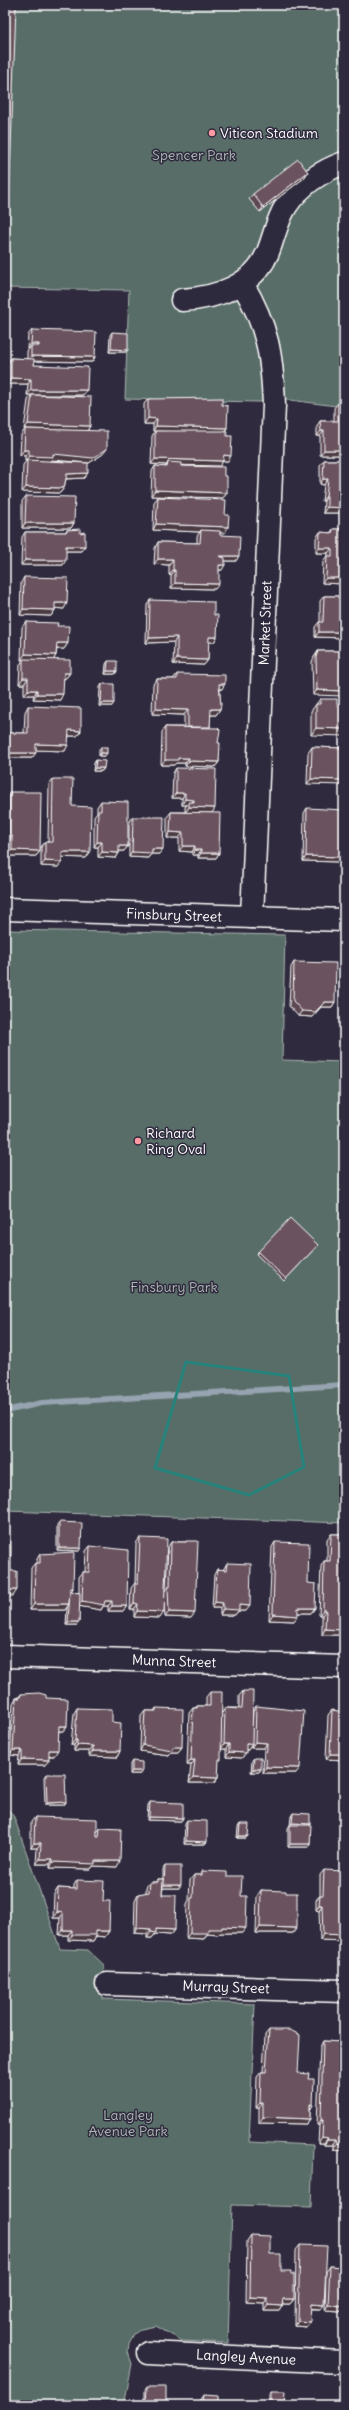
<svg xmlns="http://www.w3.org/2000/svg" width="349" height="2410" font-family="Delius,sans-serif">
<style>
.green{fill:#586d67;stroke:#acb6b3}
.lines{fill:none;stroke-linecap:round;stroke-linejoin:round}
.stream{stroke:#96a3b0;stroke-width:6}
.minor-casing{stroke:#fff;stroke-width:25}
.minor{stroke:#2f2a3d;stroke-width:22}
.wall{fill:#5c4752;stroke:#fff}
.shaded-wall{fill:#4b3a42;stroke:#fff}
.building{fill:#6b535f;stroke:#fff}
.marked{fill:none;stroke:#27847c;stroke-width:3;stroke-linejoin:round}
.poi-dot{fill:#ff9aa2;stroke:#2f2a3d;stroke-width:1.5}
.labels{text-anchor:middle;stroke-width:3;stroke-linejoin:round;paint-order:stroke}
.poi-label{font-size:14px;fill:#fff;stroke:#2f2a3d;text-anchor:start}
.park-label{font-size:14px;fill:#acb6b3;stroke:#2f2a3d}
.street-label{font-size:14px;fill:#fff;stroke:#2f2a3d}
</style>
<rect width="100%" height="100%" fill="#2f2a3d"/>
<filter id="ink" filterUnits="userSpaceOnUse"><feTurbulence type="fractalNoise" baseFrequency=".025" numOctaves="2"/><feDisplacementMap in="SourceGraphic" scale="8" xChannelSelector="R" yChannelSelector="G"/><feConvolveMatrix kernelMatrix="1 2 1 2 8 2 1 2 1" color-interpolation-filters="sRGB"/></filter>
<g filter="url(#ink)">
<g class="green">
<path d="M5 5H344V407L290 400 257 402 125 399 129 290 5 288Z"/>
<path d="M5 930 285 935 282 1060 344 1062V1523L5 1511Z"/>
<path d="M5 1672H8L5 1771Z"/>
<path d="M5 1805 14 1817 60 1949 88 1950 104 1965 103 1999 255 2004 249 2142 313 2145 311 2207 232 2205 228 2343 182 2341 156 2326 141 2329 134 2334 129 2343 128 2352 132 2364 124 2405H5Z"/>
</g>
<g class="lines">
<path class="stream" d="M5 1411 42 1403 344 1385"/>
<defs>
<g id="minor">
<path d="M242 283C268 327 272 355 274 405L252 917"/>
<path d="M182 300C216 298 254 286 268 252 274 237 277 220 286 206 299 186 321 171 344 163"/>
<path d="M5 909 344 920"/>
<path d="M5 1656 344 1667"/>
<path d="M107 1984 344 1991"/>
<path d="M148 2353 344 2362"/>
</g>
</defs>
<use href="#minor" class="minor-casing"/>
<use href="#minor" class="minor"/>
</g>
<g class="wall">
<path d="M308 172 304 178 260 212 249 199 253 194Z"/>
<path d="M32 330 95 357 92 362 34 361V365L87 390 83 395H42L90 426 87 431 103 454 89 463 51 460 50 461 84 478 66 479 64 488 60 493 22 492 23 465 26 461H25V456L20 455 21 435 25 429 79 431 24 429 28 400 31 395H27L28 384H7V364L11 358 27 359V351L29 349H27L28 335Z"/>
<path d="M112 332 126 352H109L110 335Z"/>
<path d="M148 399 222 405 227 428 225 431 228 461H223L220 466 181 465 224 476 227 493 223 498 151 496 152 471 155 466 166 467 167 465 151 464 152 436 155 431H153V424H144V404Z"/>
<path d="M338 403H344V457L343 458V455H320V436H317V426L320 421H334V408Z"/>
<path d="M324 460H344V513H323L324 501H322L324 485 320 484V465Z"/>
<path d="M26 496 74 523 71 528H22V501Z"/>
<path d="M158 497 225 515 228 527 225 533 220 532V535L236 561H225L222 570H219L215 589 171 588V575H169V565L154 564 155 548 158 542 197 543V536L200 532 153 530 154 502Z"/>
<path d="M333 529H344V584L322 583 323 561 327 556H328V553H316V538L320 532 330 533Z"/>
<path d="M67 530 80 533 85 546 81 551H66L63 565H21L22 537 25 532H65Z"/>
<path d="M24 577 64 609 55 608V610L51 616 20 615 21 583Z"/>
<path d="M324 596H344V638L315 637V627L319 622H320V601Z"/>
<path d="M150 600 214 615 217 637 214 642H208V660L204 665 173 664 174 642 146 643 147 605Z"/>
<path d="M26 622 57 626 68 643 64 649H57L56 655 53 660 70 673 66 678H64L60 700 33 699 34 695H24V684H19L20 665 23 660H21L22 627Z"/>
<path d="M318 651H344L313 695 312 662 314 657Z"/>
<path d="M108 661 117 671 115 674H105L106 664Z"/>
<path d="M177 674 222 689H220V709L216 715H210V727L209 728 218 743 219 762 215 767 185 766V763H176L174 765H161L162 732 165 727H184V715L152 714 153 684 157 679H173Z"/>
<path d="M102 684 112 706H99L100 687Z"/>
<path d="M320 699 337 705 311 735V711Z"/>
<path d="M28 706 81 731 77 736H69L65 751 36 750 32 758H5L6 738 9 733H24L25 712Z"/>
<path d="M101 747 105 756H99V750Z"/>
<path d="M312 747 344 748 307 784 308 753Z"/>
<path d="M96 760 104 768 102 771H93L94 763Z"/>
<path d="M176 768 212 813 219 853 216 858H198V855H192V852L179 851V838H167V817L171 812H185V807L187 805H182V798H172L173 773Z"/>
<path d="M53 779 72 806 90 852 86 858 62 857 58 867 41 866V847L45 842H48L49 784Z"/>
<path d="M10 792 40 851 36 856H8L9 841H6V797Z"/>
<path d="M101 801 128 846 124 851H119V853L116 858 98 857V847H94V816L97 812V807Z"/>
<path d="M307 808 340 862 303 861 304 813Z"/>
<path d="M133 817 159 854H151L148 858 129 857V822Z"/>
<path d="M294 962 335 1002 332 1007H321L312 1017 298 1016 289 1006 291 967Z"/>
<path d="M344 965V1027H343Z"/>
<path d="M318 1245 284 1281 256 1254 258 1252Z"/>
<path d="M59 1522 79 1551 57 1550V1525Z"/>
<path d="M331 1534H344V1623H342L338 1635H322V1615H319L321 1566 324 1561H327V1539Z"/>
<path d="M140 1538 165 1591 166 1589 168 1547 171 1542H185L186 1541 191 1618 165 1617 164 1605 160 1618 134 1617V1609H130L131 1588 135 1583 136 1543Z"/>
<path d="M275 1542 308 1583 315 1608 311 1613H298L294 1621 269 1620 272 1547Z"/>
<path d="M90 1546 127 1606 123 1611H108V1606H103L101 1610 79 1606V1622L77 1625H66L67 1607 65 1610H30L31 1568 35 1563H37V1559L40 1554 73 1588 71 1592 79 1593V1577L83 1572H85L86 1551Z"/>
<path d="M227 1563 246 1611H238L235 1615H220V1608H212L214 1575 217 1569 223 1570Z"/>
<path d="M243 1691 252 1744 248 1750H246L242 1758 226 1757V1749H221L218 1763V1778L214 1783H189L191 1765H187L189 1713 193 1708H195L197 1706H206V1697L210 1692 222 1713 225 1708H239V1696Z"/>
<path d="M21 1694 46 1698 67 1726 63 1731H59L54 1756H49L45 1765H18L19 1756 10 1755 13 1703 16 1698H18Z"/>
<path d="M256 1706 296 1773H263L264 1748H251L253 1711Z"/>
<path d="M77 1708 112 1722 120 1751 117 1757 89 1756V1751H74V1745H71L74 1713Z"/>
<path d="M156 1708 182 1747 178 1752H171L169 1755 140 1751 141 1716 145 1711H154Z"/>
<path d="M332 1710 344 1760 326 1759 328 1715Z"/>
<path d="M254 1758 261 1769 259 1772H251L252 1760Z"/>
<path d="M132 1761 140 1774H130V1764Z"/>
<path d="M46 1774 66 1802 64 1805H45L44 1777Z"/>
<path d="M150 1802 183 1818 181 1821 147 1820 148 1805Z"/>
<path d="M293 1813 309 1825 310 1844 309 1847H288V1828L290 1825 291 1816Z"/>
<path d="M35 1817 97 1832 100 1828 117 1867 93 1866 91 1869 50 1868V1864H36L37 1848H31V1822Z"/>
<path d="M187 1820 207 1842 205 1844H184L185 1823Z"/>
<path d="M240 1824 246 1838H237L238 1827Z"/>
<path d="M165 1866 179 1888H163L162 1895 175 1930 171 1935 155 1934 152 1938H147V1934L134 1933 135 1900 138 1894 146 1893V1887L150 1882H155L158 1879H163V1869Z"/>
<path d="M324 1870 344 1941 320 1940 319 1911 316 1910V1900L320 1895V1875Z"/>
<path d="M202 1871 227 1876 241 1896 242 1933H220L218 1935 207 1934 204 1939 186 1938 187 1904 189 1900 190 1880 194 1875H200Z"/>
<path d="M77 1880 103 1901 109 1931 105 1937 96 1936 93 1941 68 1940V1935H59L60 1918H53L54 1894 58 1888 74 1889V1885Z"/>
<path d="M261 1890 286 1893 293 1933H256L257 1896Z"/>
<path d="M344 2017V2150L333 2149V2145H324V2143H318L319 2125H317L320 2047 323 2041 340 2042V2022Z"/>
<path d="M269 2030 298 2073 308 2079 313 2105 310 2110V2119L306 2124 259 2123V2108H256L257 2077 261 2072H263L265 2035Z"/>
<path d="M251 2235 270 2254 281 2271 294 2299 290 2304H282V2306L279 2311H264V2303L246 2302 247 2241Z"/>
<path d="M300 2245 320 2310H310L306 2327 295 2326 296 2250Z"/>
<path d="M343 2249H344V2308H342L340 2311 325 2310 326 2272 330 2266 339 2267 340 2254Z"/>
<path d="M146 2387 166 2405H144V2390Z"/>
<path d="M271 2391 284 2405H269V2394Z"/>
<path d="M204 2395 219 2405H198L200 2403V2401Z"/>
</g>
<g class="shaded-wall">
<path d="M308 172 304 178 260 212 263 207Z"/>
<path d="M5 204 9 205 5 211Z"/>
<path d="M31 344H39L35 349 31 346 29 349H27Z"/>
<path d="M111 349 128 350 126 352H109Z"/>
<path d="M31 356 95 357 92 362 27 361Z"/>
<path d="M11 378 31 379 28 384H7Z"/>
<path d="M31 390H87L83 395H27Z"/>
<path d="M148 418 157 419 153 424H144Z"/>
<path d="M28 424 90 426 87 431 24 429Z"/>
<path d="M156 426 227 428 223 433 153 431Z"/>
<path d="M321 431H324L320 436H317Z"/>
<path d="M107 449 103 454 89 463 51 460 49 462 27 460 26 461H25L29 456 53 454Z"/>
<path d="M24 450H29L25 456 20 455Z"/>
<path d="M324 450H344V454L343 455H320Z"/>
<path d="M224 455 231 456 228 461H220Z"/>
<path d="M155 459 223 461 220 466 167 465 168 462 167 465 151 464Z"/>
<path d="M88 473 84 478 64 479 67 474Z"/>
<path d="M323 479H328L324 485 320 484Z"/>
<path d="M26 487 64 488 60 493 22 492Z"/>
<path d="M155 490 227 493 223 498 151 496Z"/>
<path d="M326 496H327L324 501H322Z"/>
<path d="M327 507 344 508V513H323Z"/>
<path d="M25 523H74L71 528H22Z"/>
<path d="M156 524 228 527 225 533 201 532V530L200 532 153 530Z"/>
<path d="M66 546H85L81 551H63Z"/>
<path d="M319 548H332L328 553H316Z"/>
<path d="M219 556H239L236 561H216Z"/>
<path d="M158 559H173L169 565 154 564Z"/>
<path d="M25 560H66L63 565H21Z"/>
<path d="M219 565H225L222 570H215Z"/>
<path d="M173 570H175L171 575H169Z"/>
<path d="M326 578H344V584L322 583Z"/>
<path d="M175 583 219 584 215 589 171 588Z"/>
<path d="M55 603H67L64 609 51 608Z"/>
<path d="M23 609 55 610 51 616 20 615Z"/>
<path d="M319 632H344V638L315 637Z"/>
<path d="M177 637 174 642 146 643 149 638Z"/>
<path d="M209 637H217L214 642H205Z"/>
<path d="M57 643H68L64 649H53Z"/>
<path d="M25 654 56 655 53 661 21 660Z"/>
<path d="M177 659 208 660 204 665 173 664Z"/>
<path d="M107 671H117L115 674H105Z"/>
<path d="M64 673H70L66 678H60Z"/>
<path d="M23 678H28L24 684H19Z"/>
<path d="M219 684H225L222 689H215Z"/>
<path d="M28 690H37L34 695H24Z"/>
<path d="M317 690 344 691V696L313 695Z"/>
<path d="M37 694H63L60 700 33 699Z"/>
<path d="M101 703H114L112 706H99Z"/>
<path d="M156 709 188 710 184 715 152 714Z"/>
<path d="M211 709H220L216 715H207Z"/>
<path d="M188 727H210L207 732H184Z"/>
<path d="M316 728 344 729V736L311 735Z"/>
<path d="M69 730 81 731 77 736H65Z"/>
<path d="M36 744 68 745 65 751 33 750Z"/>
<path d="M9 753H36L32 758H5Z"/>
<path d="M101 753H107L105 756H99Z"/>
<path d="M178 758H189L185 763H176L174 765H161L165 760Z"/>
<path d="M189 761 219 762 215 767 185 766Z"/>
<path d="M95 768H104L102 771H93Z"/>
<path d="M311 779 344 780V785L307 784Z"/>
<path d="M176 793H185L182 798H172Z"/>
<path d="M185 799 194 800 190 805 189 802 187 805H182Z"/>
<path d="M189 807 215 808 212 813H185Z"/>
<path d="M170 832 183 833 179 838H167Z"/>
<path d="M9 835H12L9 841H6Z"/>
<path d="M97 842H102L98 847H94Z"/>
<path d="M119 846H128L124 851H116Z"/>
<path d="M183 846H195L192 852 179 851Z"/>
<path d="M152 849H163L159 854H151L148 858 129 857 132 852Z"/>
<path d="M12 850 40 851 36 856H8Z"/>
<path d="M195 850H201L198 855H192Z"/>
<path d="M62 852H90L86 858 58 857Z"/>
<path d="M102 852 119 853 116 858 98 857Z"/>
<path d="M201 853H219L216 858H198Z"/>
<path d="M306 856 343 857 340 862 303 861Z"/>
<path d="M45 861 62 862 58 867 41 866Z"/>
<path d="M325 1002H335L332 1007H321L312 1017 298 1016 302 1011Z"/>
<path d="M59 1548H81L79 1551 57 1550Z"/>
<path d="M70 1588H73L70 1594Z"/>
<path d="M10 1590H17L13 1596H6Z"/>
<path d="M5 1597H10L6 1603H5Z"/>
<path d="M82 1601H112L108 1606H103L101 1610 78 1606Z"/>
<path d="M215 1602 223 1603 220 1608H212Z"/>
<path d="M134 1603 138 1604 134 1609H130Z"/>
<path d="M34 1604H69L65 1610H30Z"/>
<path d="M239 1605 250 1606 246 1611H238L235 1615H220L223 1609Z"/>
<path d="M112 1606H127L123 1611H108Z"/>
<path d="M298 1608H315L311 1613H295Z"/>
<path d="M323 1610H326L322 1615H319Z"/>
<path d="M137 1611 164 1612 160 1618 134 1617Z"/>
<path d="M169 1612 195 1613 191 1618 165 1617Z"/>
<path d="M273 1614 298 1616 294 1621 269 1620Z"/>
<path d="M342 1618H344V1623H338Z"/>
<path d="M68 1622H79L77 1625H66Z"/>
<path d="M325 1629 342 1630 338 1635H322Z"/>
<path d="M59 1726H67L63 1731H55Z"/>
<path d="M75 1740H77L74 1745H71Z"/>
<path d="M255 1742 267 1743 264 1748H251Z"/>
<path d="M224 1744H229L226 1749H221Z"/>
<path d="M246 1744H252L248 1750 242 1749Z"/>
<path d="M77 1745 93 1746 89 1751H74Z"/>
<path d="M143 1745 182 1747 178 1752H171L169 1755 140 1751Z"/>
<path d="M13 1750H22L19 1756 10 1755Z"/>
<path d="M49 1750H58L54 1756 45 1755Z"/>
<path d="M93 1751H120L117 1757 89 1756Z"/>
<path d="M229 1752 246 1753 242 1758 226 1757Z"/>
<path d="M330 1754H344V1760L326 1759Z"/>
<path d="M22 1759 49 1760 45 1765H18Z"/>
<path d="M191 1760H195L191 1765H187Z"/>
<path d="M266 1767 300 1768 296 1773H263Z"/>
<path d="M253 1769H261L259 1772H251Z"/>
<path d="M132 1771H142L140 1774H130Z"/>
<path d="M193 1777 218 1778 214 1783H189Z"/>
<path d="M66 1802 64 1805H45L47 1803Z"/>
<path d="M149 1817 183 1818 181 1821 147 1820Z"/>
<path d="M292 1823 310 1824 308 1827 290 1826Z"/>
<path d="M239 1836H248L246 1838H237Z"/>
<path d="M186 1841 207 1842 205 1844H184Z"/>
<path d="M34 1843H41L37 1848H31Z"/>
<path d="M290 1844H310L309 1847H288Z"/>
<path d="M40 1859H53L50 1864H36Z"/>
<path d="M95 1861H120L117 1867 93 1866 91 1869 50 1868 53 1862Z"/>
<path d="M164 1885H181L179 1888H162Z"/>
<path d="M319 1905H322L319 1911 316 1910Z"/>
<path d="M57 1912 63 1913 60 1918H53Z"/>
<path d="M222 1927 246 1928 242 1933H220L218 1935 207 1934 204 1939 186 1938 190 1933 208 1929Z"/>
<path d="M260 1927 297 1928 293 1933H256Z"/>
<path d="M137 1928 151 1929 147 1934 134 1933Z"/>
<path d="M156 1929 175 1930 171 1935 155 1934 152 1938H147L151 1932Z"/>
<path d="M63 1930H72L68 1935H59Z"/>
<path d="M96 1931H109L105 1937 96 1936 93 1941 68 1940 72 1935Z"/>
<path d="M323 1934 344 1935V1941L320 1940Z"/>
<path d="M260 2103H263L259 2108H256Z"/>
<path d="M310 2104 313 2105 310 2110Z"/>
<path d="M263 2117 310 2119 306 2124 259 2123Z"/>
<path d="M321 2120H323L319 2125H317Z"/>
<path d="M322 2137 328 2138 324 2143H318Z"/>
<path d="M327 2140H336L333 2145H324Z"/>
<path d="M337 2144H344V2150L333 2149Z"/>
<path d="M250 2297 268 2298 264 2303 246 2302Z"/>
<path d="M283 2299H294L290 2304H279Z"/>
<path d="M343 2303H344V2308H342L340 2311 325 2310 328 2305Z"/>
<path d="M311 2304 324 2305 320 2310 307 2309Z"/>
<path d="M268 2305 282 2306 279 2311H264Z"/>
<path d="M298 2321 310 2322 306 2327 295 2326Z"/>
</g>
<g class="building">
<path d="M5 5H16L9 205 5 204Z"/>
<path d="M298 159 308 172 263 207 253 194Z"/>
<path d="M32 330 96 332 95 357 31 356V346H39V344H31Z"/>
<path d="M112 332 128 333V350L111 349Z"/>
<path d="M11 358 34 359V365L88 367 87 390H31V379L11 378Z"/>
<path d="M32 395 91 397 90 426 28 424Z"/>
<path d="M222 398V405L228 406 227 428 156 426 157 419 148 418V399Z"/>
<path d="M338 403H344V450H324V431H321L320 421H338Z"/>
<path d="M25 429 107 431V449L93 458 53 454V457L29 456V450H24Z"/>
<path d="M155 431H227V436H232L231 456 224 455 223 461 155 459Z"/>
<path d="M27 460 88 463V473L67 474 64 488 26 487Z"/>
<path d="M324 460H344V508L327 507V496H326L328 479H323Z"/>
<path d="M168 462 181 463V466L224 467V476H227V493L155 490V466L167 467Z"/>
<path d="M26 496 75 497 74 523H25Z"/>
<path d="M158 497 226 500 225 515H229L228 527 156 524Z"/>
<path d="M80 529V533L85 532V546H66V560H25V532H66L67 530Z"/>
<path d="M333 529H344V578H326L327 556H332V548H319L320 532 332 533Z"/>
<path d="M201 530 220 531V535L240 536 239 556H219L225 558V565H219V584L175 583V570H173V559H158V542L200 543Z"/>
<path d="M24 577 68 578 67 603H55V610L23 609Z"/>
<path d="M324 596H344V632H319V622H323Z"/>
<path d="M150 600 214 602V615H218L217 637H209L208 660 177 659V637L149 638Z"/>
<path d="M26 622 58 623 57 626H69L68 643H57L56 655 25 654Z"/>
<path d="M318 651H344V691L317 690 316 657Z"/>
<path d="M23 659 70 660V673H64L63 694H37V690H28V678H23Z"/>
<path d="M108 661H117V671H107Z"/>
<path d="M177 674 225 675V684H219L221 705 220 709H211L210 727H188V710L156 709 157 679H177Z"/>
<path d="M102 684H114V703H101Z"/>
<path d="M320 699H337V705H344V729L316 728V704H320Z"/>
<path d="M28 706 81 708V731L69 730 68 745 36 744V753H9V733H28Z"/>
<path d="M165 727 218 728 220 730 218 743H220L219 762 189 761V758H178V760H165Z"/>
<rect x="101" y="747" width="6" height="6"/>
<path d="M312 747 344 748V780L311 779Z"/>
<path d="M96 760 105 761 104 768H95Z"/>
<path d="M176 768 216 769 215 808 189 807V802H194V800L185 799V793H176Z"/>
<path d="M53 779H73L72 806 91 807 90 852H62V862L45 861V842H52Z"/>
<path d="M10 792H41L40 851 12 850V835H9Z"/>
<path d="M101 801 128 802V846H119V853L102 852V842H97L98 811H101Z"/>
<path d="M307 808 344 810 343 857 306 856Z"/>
<path d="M171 812 220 813 219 853H201V850H195V846H183V833L170 832Z"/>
<path d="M133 817H164L163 849H152V853L132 852Z"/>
<path d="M294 962 336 963 335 1002H325L315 1012 302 1011 293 1001Z"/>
<path d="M290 1218 318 1245 286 1279 258 1252Z"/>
<path d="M59 1522 82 1523 81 1548H59Z"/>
<path d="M331 1534H344V1618H342V1630L325 1629 326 1610H323L324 1561H330Z"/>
<path d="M140 1538 167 1539 164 1612 137 1611 138 1604 134 1603 135 1583H138Z"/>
<path d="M5 1541H11V1571H17V1590H10V1597H5Z"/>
<path d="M186 1541H198L195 1613 169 1612 168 1587H170L171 1542H186Z"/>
<path d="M275 1542 309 1543 308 1583 316 1584 315 1608H298V1616L273 1614Z"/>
<path d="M90 1546 128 1550 127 1606H112V1601H105L104 1605 82 1601 83 1572H89Z"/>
<path d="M74 1552 73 1588H70L69 1604H34L35 1563H40V1554Z"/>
<path d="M227 1563 251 1564 250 1606 239 1605V1610L223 1609V1603L215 1602 217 1569 226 1570Z"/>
<path d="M70 1592 80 1593 79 1622H68Z"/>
<path d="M243 1691H253L252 1744H246V1753L229 1752V1744H224L225 1708 242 1709Z"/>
<path d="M210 1692H222L221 1760H219L218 1778 193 1777 195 1760H191L193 1708H197V1706H210Z"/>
<path d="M39 1693 46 1695V1698L68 1699 67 1726H59L58 1750H49V1760L22 1759V1750H13L16 1698H20L21 1694Z"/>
<path d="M256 1706 304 1711 300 1768 266 1767 267 1743 255 1742Z"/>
<path d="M77 1708 112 1709V1722L121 1723 120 1751H93V1746L77 1745V1740H75Z"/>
<path d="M156 1708 183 1709 182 1747H173L172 1750 143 1745 145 1711H156Z"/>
<path d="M332 1710 344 1712V1754H330Z"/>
<path d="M254 1758H261V1769H253Z"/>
<path d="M132 1761 142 1762V1771H132Z"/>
<path d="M46 1774H65L66 1802 47 1803Z"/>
<path d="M150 1802 183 1803V1818L149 1817Z"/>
<path d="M293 1813 310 1814V1824L292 1823Z"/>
<path d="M35 1817 97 1819V1837H99L100 1828 121 1829 120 1861H95V1864L53 1862V1859H40L41 1843H34Z"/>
<path d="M187 1820 207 1821V1842L186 1841Z"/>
<path d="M240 1824H249L248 1836H239Z"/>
<path d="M290 1825H311L310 1844H290Z"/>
<path d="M165 1866H181V1885H164Z"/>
<path d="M324 1870 344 1871V1935L323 1934 322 1905H319L320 1895H323Z"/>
<path d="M202 1871 227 1872V1876H242L241 1896H247L246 1928 222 1927V1929H208V1933H190L191 1898H193L194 1875H202Z"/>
<path d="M158 1879H163L162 1895H176L175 1930 156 1929V1933L151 1932V1929L137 1928 138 1894 149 1892 150 1882H158Z"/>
<path d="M77 1880 104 1881 103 1901H110L109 1931H96V1935H72V1930H63V1913L57 1912 58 1888 77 1889Z"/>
<path d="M261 1890 286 1891V1893H297V1928L260 1927Z"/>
<path d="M344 2017V2144H337L336 2140H327L328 2138 322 2137 323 2120H321L323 2041 343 2042Z"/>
<path d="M269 2030H290L300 2035 298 2073 309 2074 308 2079H314L313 2105 310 2104V2119L263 2117V2103H260L261 2072H266Z"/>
<path d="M251 2235 270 2236V2254H281V2271H291V2274H294V2299H283L282 2306 268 2305V2298L250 2297Z"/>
<path d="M300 2245 327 2246 324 2305 311 2304 310 2322 298 2321Z"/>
<path d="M343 2249H344V2303H343V2306L328 2305 330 2266 342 2267Z"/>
<path d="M146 2387H166V2405H145Z"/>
<path d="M271 2391H285L284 2405H271Z"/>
<path d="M204 2395 218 2396V2403L219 2405H201V2402H203Z"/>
<path d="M170 2402 196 2403V2405H170Z"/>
</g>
</g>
<path class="marked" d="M186 1362 289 1376 304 1467 249 1495 155 1468Z"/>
<g class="poi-dot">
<circle cx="212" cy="133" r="4"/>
<circle cx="138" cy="1141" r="4"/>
</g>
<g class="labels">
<g class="poi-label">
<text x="220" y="138">Viticon Stadium</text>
<text x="146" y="1138">Richard<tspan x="146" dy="16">Ring Oval</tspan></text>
</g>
<g class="park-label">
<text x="194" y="160">Spencer Park</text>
<text x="174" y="1292">Finsbury Park</text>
<text x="128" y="2120">Langley<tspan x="128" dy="16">Avenue Park</tspan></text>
</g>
<g class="street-label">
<text transform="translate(265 623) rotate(-88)" y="5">Market Street</text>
<text transform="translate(174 915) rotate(2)" y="5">Finsbury Street</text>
<text transform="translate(174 1661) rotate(2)" y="5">Munna Street</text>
<text transform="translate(226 1987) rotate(2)" y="5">Murray Street</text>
<text transform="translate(246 2357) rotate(3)" y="5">Langley Avenue</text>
</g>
</g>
<rect width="349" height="2410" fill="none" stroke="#2f2a3d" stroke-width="20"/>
<rect x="10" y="10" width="329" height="2390" fill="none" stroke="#fff" stroke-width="1.5" filter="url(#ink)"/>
</svg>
